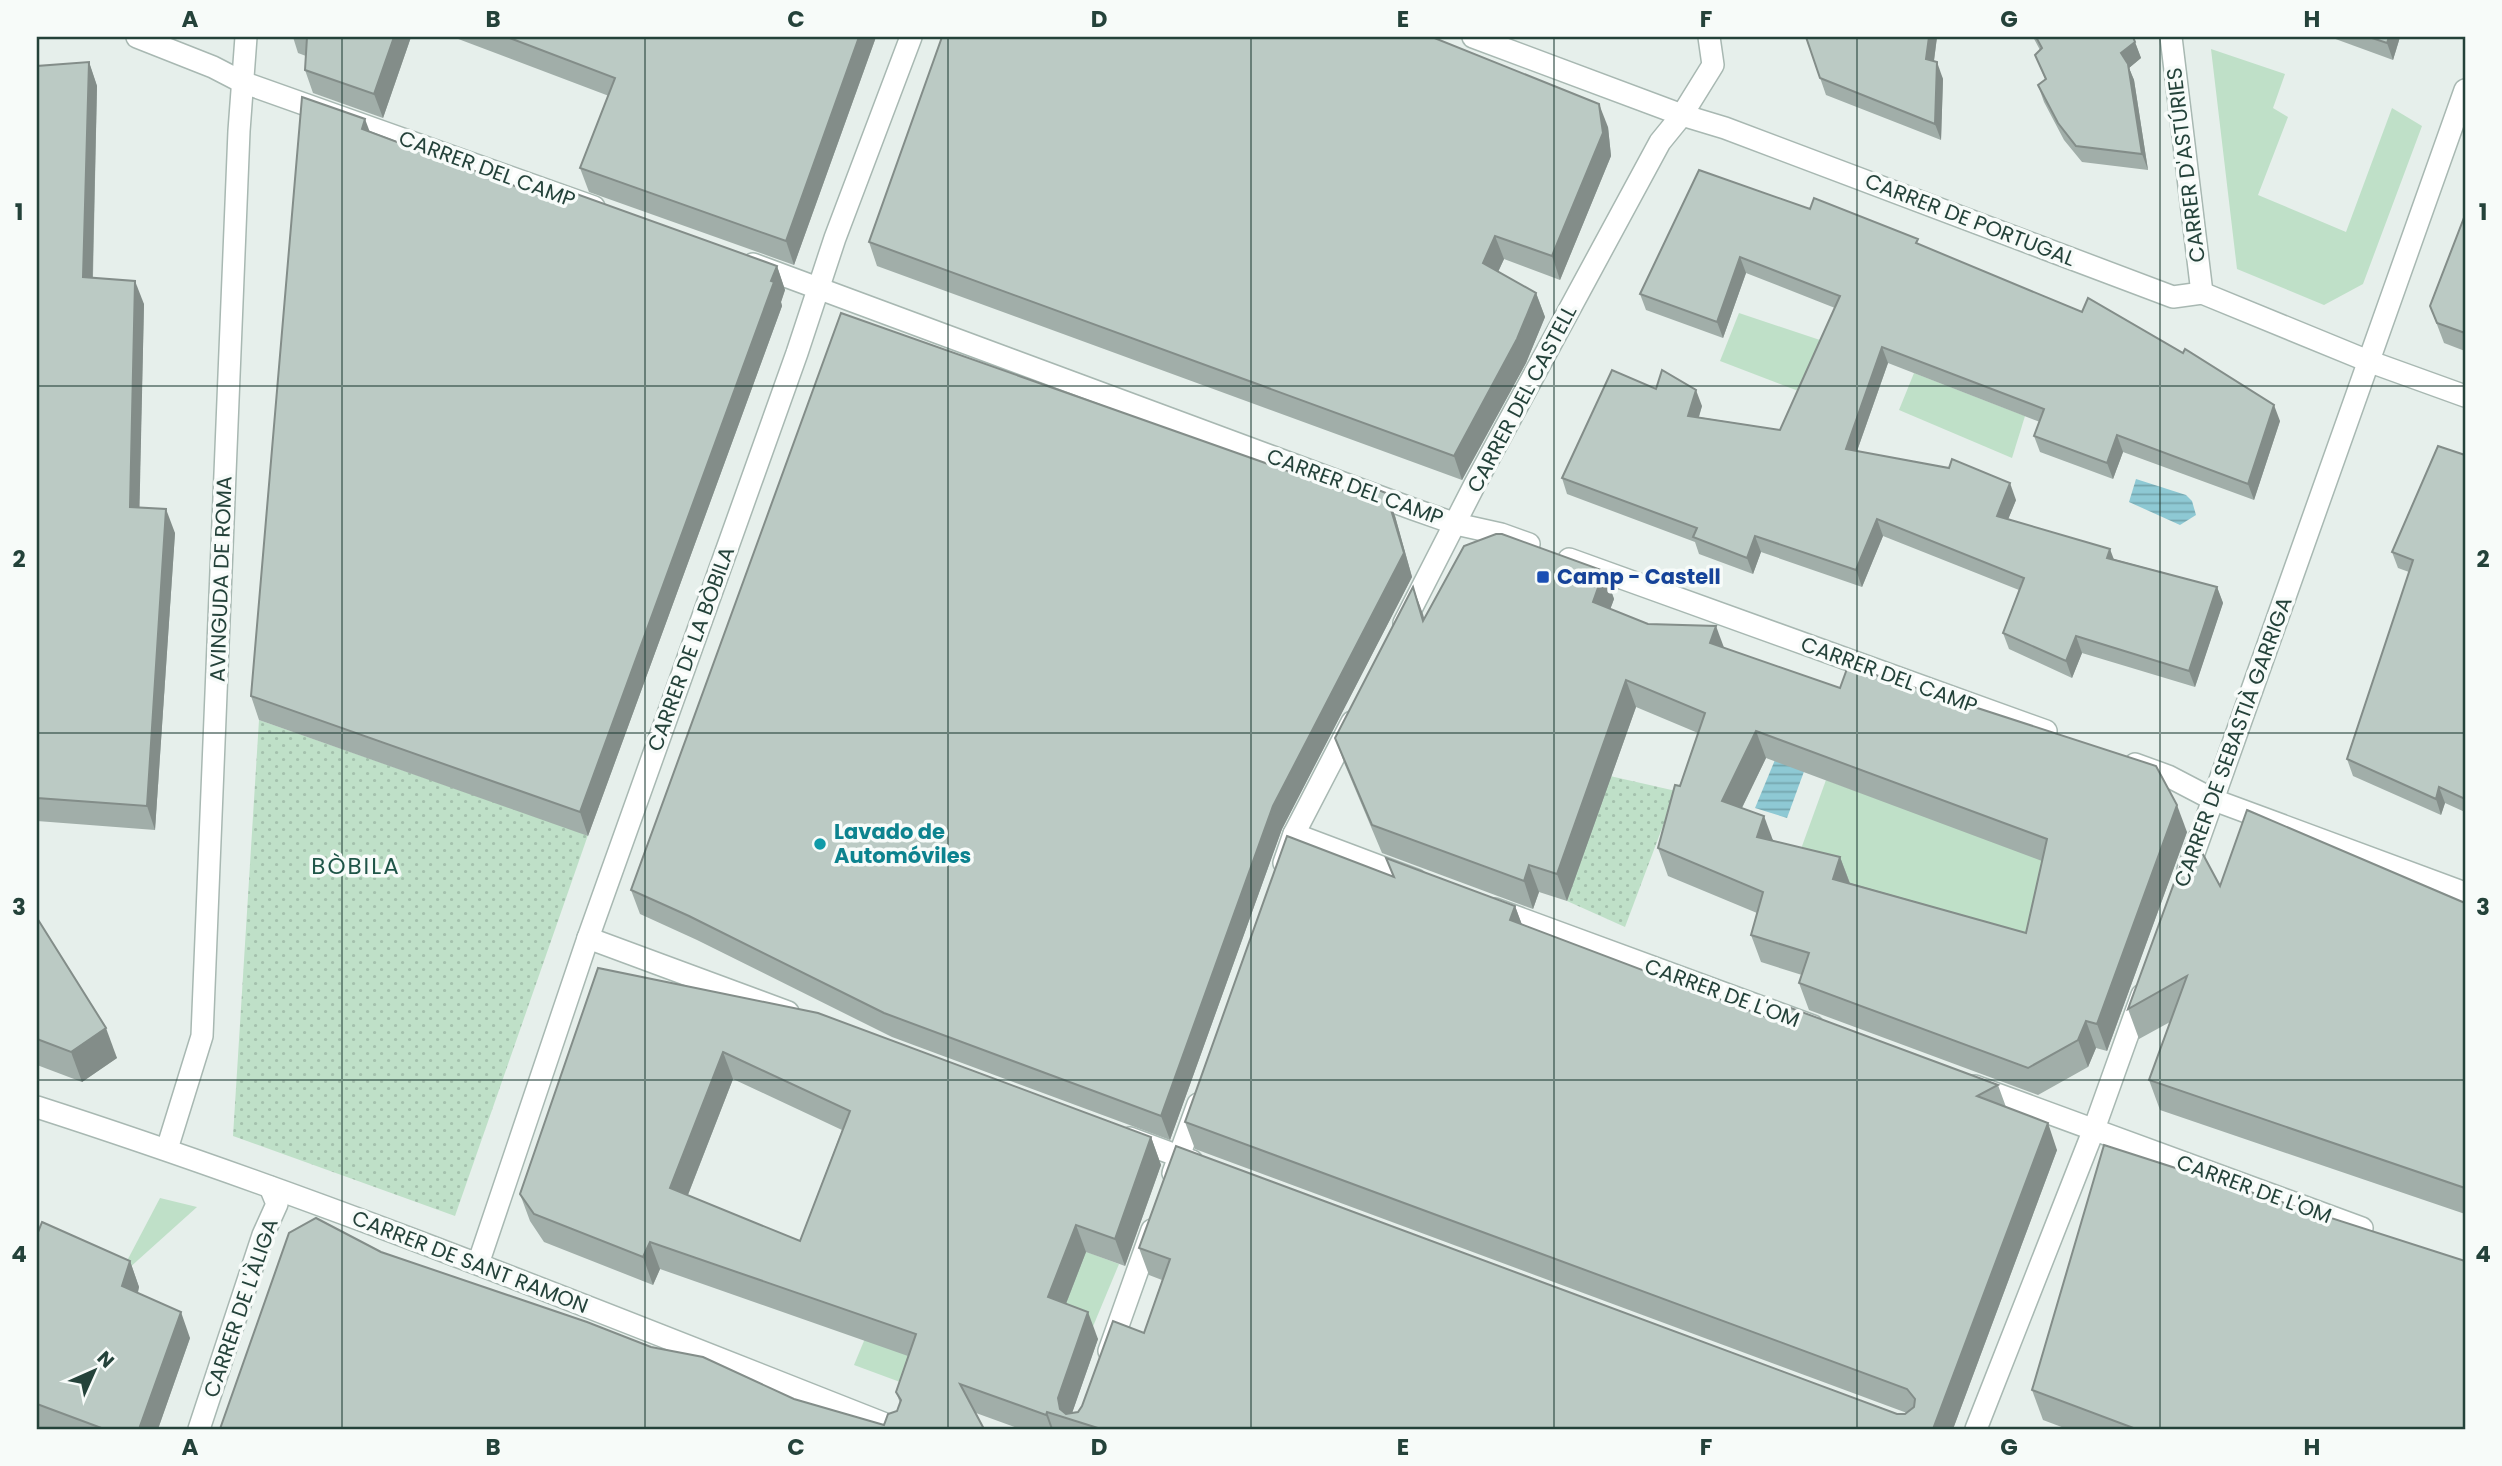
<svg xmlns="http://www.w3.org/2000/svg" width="2502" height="1466" font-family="Poppins,sans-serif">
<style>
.grass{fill:url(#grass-dots)}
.green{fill:#bfe0c8}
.water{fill:url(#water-rules)}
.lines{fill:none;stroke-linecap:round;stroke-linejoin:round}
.minor-casing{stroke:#a8b8b2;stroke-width:24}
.minor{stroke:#fff;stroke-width:21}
.wall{fill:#a1aea9;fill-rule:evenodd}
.shaded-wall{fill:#838d89}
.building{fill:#bbcac4;stroke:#838d89;stroke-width:2;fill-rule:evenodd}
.grid{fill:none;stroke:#24423a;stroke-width:2;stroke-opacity:0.55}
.transit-dot{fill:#1a4fb4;stroke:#f7fbf9;stroke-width:2.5}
.culture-dot{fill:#0f9aa8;stroke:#f7fbf9;stroke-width:2.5}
.labels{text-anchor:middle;stroke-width:7;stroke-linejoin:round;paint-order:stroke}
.street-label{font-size:21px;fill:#24423a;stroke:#f7fbf9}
.transit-label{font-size:21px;font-weight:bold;fill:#164399;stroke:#f7fbf9;text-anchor:start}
.culture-label{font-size:21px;font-weight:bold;fill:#0d838f;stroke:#f7fbf9;text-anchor:start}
.neighbourhood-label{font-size:23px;letter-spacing:2px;fill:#1f5548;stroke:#f7fbf9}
.neatline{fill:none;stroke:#24423a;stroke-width:2.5}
.grid-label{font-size:23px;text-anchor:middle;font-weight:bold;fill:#24423a}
</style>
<defs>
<pattern id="grass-dots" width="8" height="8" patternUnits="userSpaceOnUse" patternTransform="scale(1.75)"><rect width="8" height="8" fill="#bfe0c8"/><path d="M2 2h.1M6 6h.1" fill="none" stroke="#a4c1ad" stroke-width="1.8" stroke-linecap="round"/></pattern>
<pattern id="water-rules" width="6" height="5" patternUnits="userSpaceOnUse" patternTransform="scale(1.75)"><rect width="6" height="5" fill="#8ec9d4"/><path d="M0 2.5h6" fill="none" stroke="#74a5ad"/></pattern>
</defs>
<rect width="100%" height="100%" fill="#e6efeb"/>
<g class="grass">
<path d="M259 720 588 835 455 1216 233 1136Z"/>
<path d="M1610 776 1676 791 1625 927 1567 901Z"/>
</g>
<g class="green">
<path d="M2211 49 2285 74 2273 108 2288 117 2258 195 2346 232 2392 108 2422 126 2363 284 2324 305 2237 269Z"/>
<path d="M1739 313 1829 343 1809 395 1720 361Z"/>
<path d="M1914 373 2025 416 2012 458 1899 410Z"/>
<path d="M1826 780 2061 866 2036 960 1793 871Z"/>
<path d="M160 1198 197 1207 118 1278Z"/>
<path d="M983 1213 1119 1264 1089 1336Z"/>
<path d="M893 1271 919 1389 854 1365Z"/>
</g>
<g class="water">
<path d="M2136 479 2186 495 2192 501 2196 515 2180 525 2129 502Z"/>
<path d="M1777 755 1806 766 1787 818 1755 808Z"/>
</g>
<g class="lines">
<defs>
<g id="minor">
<path d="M137 37 213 67 242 82 594 207"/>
<path d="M1473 37 1682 115 1725 128 2173 297 2202 293 2368 361 2465 396"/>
<path d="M2171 37 2202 293"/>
<path d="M753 264 1413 509 1456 524 1501 534 1529 544"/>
<path d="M1569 559 2046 731"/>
<path d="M1404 623 1475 484 1660 142 1682 115 1713 65 1709 37"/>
<path d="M2135 764 2168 776 2214 800 2465 893"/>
<path d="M1294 834 1416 880"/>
<path d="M1284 863 1294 834 1352 722"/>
<path d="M2188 870 2465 90"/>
<path d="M1495 909 1813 1026"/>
<path d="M588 938 788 1012"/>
<path d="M1975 1086 2362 1228"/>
<path d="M37 1107C329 1201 613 1317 898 1429"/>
<path d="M1130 1138 1192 1161"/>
<path d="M167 1149 202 1036 239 131 246 37"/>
<path d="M1173 1173 1198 1104"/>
<path d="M478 1264 588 938 797 353 835 238 911 37"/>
<path d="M1109 1351 1152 1230"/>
<path d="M199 1429 263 1235 277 1204 270 1187"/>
<path d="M1976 1429 2094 1129 2142 995"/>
</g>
</defs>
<use href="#minor" class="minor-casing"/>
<use href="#minor" class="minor"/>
</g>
<g class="wall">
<path d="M293 37H411L383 118 313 93 305 70 306 56 298 53Z"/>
<path d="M453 37H876L794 265 589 192 580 168 609 96Z"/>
<path d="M1806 37H1937L1934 61 1943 79 1941 140 1826 95Z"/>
<path d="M2033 37H2133L2141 58 2129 68 2134 80 2148 170 2082 162 2064 140 2044 102 2038 85 2045 79 2035 55 2040 50Z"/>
<path d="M2330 37H2400L2393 60Z"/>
<path d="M89 62 97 86 93 277 144 304 139 508 175 533 155 830 37 821V66Z"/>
<path d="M1608 127 1611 156 1560 280 1504 259 1498 272 1536 293 1545 317 1526 363 1462 480 877 266 869 242Z"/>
<path d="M370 131 566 205 777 266 785 290 781 302 782 306 588 836 259 720 251 696Z"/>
<path d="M1810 209 1919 244 2280 421 2254 500 2123 452 2113 479 2040 452 2034 436 2040 422 1888 363 1857 451 2016 500 2008 519 2114 559 2217 587 2223 603 2195 687 2082 653 2072 678 2009 649 2003 633 2019 590 1883 536 1862 587 1761 552 1753 574 1699 554 1695 542 1567 494 1562 478 1656 389 1702 406 1699 417 1780 430 1835 308 1746 273 1723 338 1646 310 1640 294Z"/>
<path d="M2465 215V351L2444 343 2430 306Z"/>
<path d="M2465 455V812L2445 803 2441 815 2353 776 2347 759 2409 572 2398 568 2392 552Z"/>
<path d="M1386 493 1395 516 1412 577 1282 829 1170 1140 892 1037 697 940 640 914 631 890 1356 495Z"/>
<path d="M1604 571 1614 599 1610 609 1648 624 1724 648 2187 832 2107 1051 2096 1048 2088 1067 2038 1095 1809 1010 1799 983 1802 975 1761 962 1751 935 1757 913 1668 876 1658 848 1698 733 1636 707 1567 901 1539 892 1533 909 1382 853 1345 765 1335 738 1424 619ZM1766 758 2042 861 2026 933 1850 883 1840 857 1774 841 1742 808Z"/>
<path d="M1386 858 1515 906 1522 925 1785 1024 1998 1085 2006 1107 2057 1150 1953 1429H1020L976 1413 984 1429H220L381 1252 794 1399 884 1425 897 1411 900 1403 896 1392 908 1356 660 1269 653 1285 544 1242 530 1221 520 1194 598 968 1151 1137 1161 1165 1125 1266 1086 1252 1066 1304 1098 1339 1072 1413 1078 1412 1144 1333 1162 1280 1149 1275 1139 1248 1897 1414H1905L1907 1413 1195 1149 1185 1122 1393 876ZM733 1079 842 1130 800 1241 688 1195Z"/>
<path d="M2220 886 2465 903V1214L2160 1110 2149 1080 2170 1022 2139 1039 2128 1009Z"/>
<path d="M37 918 117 1058 82 1082 37 1065Z"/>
<path d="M37 1235 130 1261 139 1287 138 1293 190 1338 158 1429H45L37 1426Z"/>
<path d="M2032 1390 2465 1429H2067L2043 1420Z"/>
</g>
<g class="shaded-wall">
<path d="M394 37H411L383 118 374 94Z"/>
<path d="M859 37H876L794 265 786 241Z"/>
<path d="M1929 37H1937L1932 75 1926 59Z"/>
<path d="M2389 37H2400L2393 60 2387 43Z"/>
<path d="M2135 42 2141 58 2129 68 2134 80 2148 170 2142 154 2121 53Z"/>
<path d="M89 62 97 86 92 300 83 277Z"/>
<path d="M1937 62 1943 79 1941 140 1935 124Z"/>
<path d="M1599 104 1608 127 1611 156 1560 280 1552 256Z"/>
<path d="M365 119 374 143 362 129Z"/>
<path d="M1495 236 1504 259 1491 287 1483 263Z"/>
<path d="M1740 257 1746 273 1723 338 1717 322Z"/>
<path d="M777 266 785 290 781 302 782 306 588 836 580 812Z"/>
<path d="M135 281 144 304 139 531 130 507Z"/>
<path d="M1536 293 1545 317 1526 363 1462 480 1454 456Z"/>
<path d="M1882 347 1888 363 1852 465 1846 449Z"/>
<path d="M1696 390 1702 406 1694 432 1688 416Z"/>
<path d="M2274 405 2280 421 2254 500 2248 484Z"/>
<path d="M2117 435 2123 452 2113 479 2107 463Z"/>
<path d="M2010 483 2016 500 2003 532 1997 516Z"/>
<path d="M1386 493 1395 516 1412 577 1282 829 1170 1140 1161 1116Z"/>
<path d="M166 509 175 533 155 830 147 806Z"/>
<path d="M1877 519 1883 536 1862 587 1856 570Z"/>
<path d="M1755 536 1761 552 1753 574 1747 558Z"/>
<path d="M2110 549 2116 565 2107 558Z"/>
<path d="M1604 571 1614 599 1603 629 1593 602Z"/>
<path d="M1413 587 1423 614 1433 648 1423 621Z"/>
<path d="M2217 587 2223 603 2195 687 2189 671Z"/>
<path d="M1716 626 1726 653 1710 643Z"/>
<path d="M2076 636 2082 653 2072 678 2066 661Z"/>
<path d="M1626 680 1636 707 1567 901 1557 874Z"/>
<path d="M1756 731 1766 758 1732 828 1722 801Z"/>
<path d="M2439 787 2445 803 2441 815 2436 799Z"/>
<path d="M2177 805 2187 832 2107 1051 2097 1024Z"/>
<path d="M1764 816 1774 843 1757 837Z"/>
<path d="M1840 857 1850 884 1833 879Z"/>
<path d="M1529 865 1539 892 1533 909 1524 881Z"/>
<path d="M1515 906 1525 933 1510 920Z"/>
<path d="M2086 1021 2096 1048 2088 1067 2078 1040Z"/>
<path d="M106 1028 117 1058 82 1082 71 1052Z"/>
<path d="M723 1052 733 1079 680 1215 670 1188Z"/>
<path d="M2048 1123 2057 1150 1953 1429H1933Z"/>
<path d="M1151 1137 1161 1165 1125 1266 1115 1239Z"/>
<path d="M1076 1225 1086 1252 1058 1324 1048 1297Z"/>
<path d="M650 1242 660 1269 653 1285 643 1257Z"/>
<path d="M130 1261 139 1287 132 1312 122 1286Z"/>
<path d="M181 1312 190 1338 158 1429H139Z"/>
<path d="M1088 1312 1098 1339 1070 1419 1060 1409 1058 1398Z"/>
<path d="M1047 1412 1053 1429H1051L1046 1415Z"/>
</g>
<g class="building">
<path d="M307 37H394L374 94 305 70Z"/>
<path d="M507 37H859L786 241 580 168 615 78Z"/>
<path d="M942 37H1432L1599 104 1603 133 1552 256 1495 236 1483 263 1536 293 1517 339 1454 456 869 242Z"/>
<path d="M1806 37H1929L1926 59 1937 62 1935 124 1820 78Z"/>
<path d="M2036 37H2133L2135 42 2121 53 2128 64 2142 154 2076 146 2058 123 2038 85 2046 79 2035 55 2042 48Z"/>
<path d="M2369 37H2389L2387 43Z"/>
<path d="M89 62 83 277 135 281 130 507 166 509 147 806 37 798V66Z"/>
<path d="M302 97 365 119 362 129 566 205 571 192 777 266 771 281 774 282 580 812 251 696Z"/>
<path d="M1699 170 1810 209 1814 198 1918 239 1916 243 2082 312 2088 298 2183 353 2185 349 2274 405 2248 484 2117 435 2107 463 2034 436 2044 409 1882 347 1846 449 1949 468 1952 459 2010 483 1997 516 2110 549 2107 558 2217 587 2189 671 2076 636 2066 661 2003 633 2024 578 1877 519 1856 570 1755 536 1747 558 1693 537 1697 528 1562 478 1612 370 1656 389 1662 370 1696 390 1688 416 1780 430 1840 296 1740 257 1717 322 1640 294Z"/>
<path d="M2465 215V333L2437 323 2430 306Z"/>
<path d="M841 313 1356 495 1361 483 1386 493 1404 553 1273 806 1161 1116 884 1013 689 916 631 890Z"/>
<path d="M2438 446 2465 455V799L2439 787 2436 799 2347 759 2413 560 2392 552Z"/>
<path d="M1496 534H1502L1604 571 1593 602 1648 624 1716 626 1710 643 1840 688 1848 666 2156 766 2177 805 2097 1024 2086 1021 2078 1040 2028 1068 1799 983 1809 953 1751 935 1763 892 1658 848 1675 785 1680 786 1705 713 1626 680 1557 874 1529 865 1524 881 1372 825 1335 738 1413 587 1423 621 1464 546ZM1756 731 2047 839 2026 933 1833 879 1840 857 1757 837 1764 816 1722 801Z"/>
<path d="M2247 810 2465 903V1188L2149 1080 2187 976 2128 1009 2192 834 2220 886Z"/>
<path d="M1287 836 1394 877 1386 858 1515 906 1510 920 1785 1024 1791 1008 1998 1085 1977 1096 2048 1123 1933 1429H1101L1047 1412 1046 1415 960 1384 984 1429H220L289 1233 316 1218 381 1252 587 1322 651 1347 703 1357 794 1399 884 1425 888 1414 897 1411 901 1400 896 1392 916 1334 650 1242 643 1257 534 1214 520 1194 598 968 818 1013 1151 1137 1115 1239 1076 1225 1048 1297 1088 1312 1058 1398 1060 1409 1066 1414 1078 1412 1082 1406 1113 1321 1144 1333 1170 1259 1139 1248 1176 1146 1897 1414H1905L1914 1407 1915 1399 1907 1389 1185 1122ZM723 1052 850 1111 800 1241 670 1188Z"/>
<path d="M37 918 106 1028 71 1052 37 1039Z"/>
<path d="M2104 1145 2465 1261V1429H2136L2032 1390Z"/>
<path d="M42 1222 130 1261 122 1286 181 1312 139 1429H104L37 1404V1235Z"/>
</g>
<path class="grid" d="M342 37V1429M645 37V1429M948 37V1429M1251 37V1429M1554 37V1429M1857 37V1429M2160 37V1429M37 386H2465M37 733H2465M37 1080H2465"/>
<rect class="transit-dot" x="1536" y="570" width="14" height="14" rx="3.5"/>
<circle class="culture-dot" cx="820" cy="844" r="7"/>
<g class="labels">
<g class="street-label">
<text transform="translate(2186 165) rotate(-97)" y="7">CARRER D'ASTÚRIES</text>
<text transform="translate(487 169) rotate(20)" y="7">CARRER DEL CAMP</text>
<text transform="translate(1970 220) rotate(21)" y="7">CARRER DE PORTUGAL</text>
<text transform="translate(1522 399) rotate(-62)" y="7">CARRER DEL CASTELL</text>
<text transform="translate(1355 487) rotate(20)" y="7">CARRER DEL CAMP</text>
<text transform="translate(221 579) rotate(-88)" y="7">AVINGUDA DE ROMA</text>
<text transform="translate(691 649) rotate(-70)" y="7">CARRER DE LA BÒBILA</text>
<text transform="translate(1889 675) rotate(20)" y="7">CARRER DEL CAMP</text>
<text transform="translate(2233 742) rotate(-70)" y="7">CARRER DE SEBASTIÀ GARRIGA</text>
<text transform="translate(1722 993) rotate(20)" y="7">CARRER DE L'OM</text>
<text transform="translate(2254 1189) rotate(20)" y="7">CARRER DE L'OM</text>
<text transform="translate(470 1262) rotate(21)" y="7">CARRER DE SANT RAMON</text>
<text transform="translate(241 1308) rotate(-71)" y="7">CARRER DE L'ÀLIGA</text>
</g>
<g class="transit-label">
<text x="1557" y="584">Camp - Castell</text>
</g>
<g class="culture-label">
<text x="834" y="839">Lavado de<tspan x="834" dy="24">Automóviles</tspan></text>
</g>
<g class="neighbourhood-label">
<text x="356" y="874">BÒBILA</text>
</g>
</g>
<rect width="2502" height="1466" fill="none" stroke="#f7fbf9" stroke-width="77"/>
<g transform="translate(94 1371) rotate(45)" stroke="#f7fbf9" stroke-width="5" paint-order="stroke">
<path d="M0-5L12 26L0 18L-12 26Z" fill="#24423a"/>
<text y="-10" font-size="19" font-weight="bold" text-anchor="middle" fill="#24423a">N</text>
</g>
<rect x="38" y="38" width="2426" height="1390" class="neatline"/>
<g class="grid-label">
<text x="190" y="27">A</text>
<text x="493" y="27">B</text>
<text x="796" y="27">C</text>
<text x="1099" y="27">D</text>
<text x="1403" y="27">E</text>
<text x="1706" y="27">F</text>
<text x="2009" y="27">G</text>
<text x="2312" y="27">H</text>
<text x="19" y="220">1</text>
<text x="2483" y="220">1</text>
<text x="19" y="567">2</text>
<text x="2483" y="567">2</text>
<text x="19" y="915">3</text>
<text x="2483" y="915">3</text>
<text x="19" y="1262">4</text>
<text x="2483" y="1262">4</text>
<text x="190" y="1455">A</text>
<text x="493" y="1455">B</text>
<text x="796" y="1455">C</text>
<text x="1099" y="1455">D</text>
<text x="1403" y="1455">E</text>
<text x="1706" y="1455">F</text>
<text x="2009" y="1455">G</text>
<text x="2312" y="1455">H</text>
</g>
</svg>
